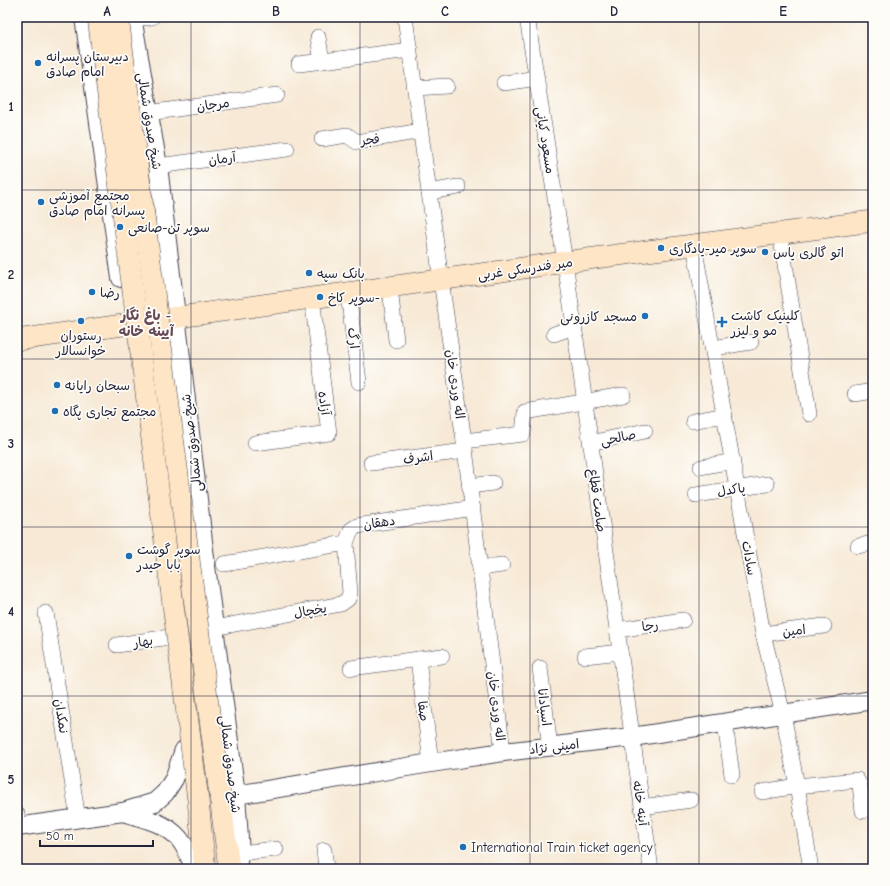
<svg xmlns="http://www.w3.org/2000/svg" width="890" height="886" font-family="'Comic Neue','Playpen Sans Arabic',sans-serif">
<style>
.lines{fill:none;stroke-linecap:round;stroke-linejoin:round}
.minor-casing{stroke:#424052;stroke-width:16}
.tertiary-casing{stroke:#424052;stroke-width:20}
.secondary-casing{stroke:#424052;stroke-width:22}
.minor{stroke:#fff;stroke-width:15}
.tertiary{stroke:#fff;stroke-width:18}
.secondary{stroke:#fde5c5;stroke-width:21}
.secondary-bridge-casing{stroke:#424052;stroke-width:22;stroke-linecap:butt}
.secondary-bridge{stroke:#fde5c5;stroke-width:21}
.grid{fill:none;stroke:#22223b;stroke-width:1;stroke-opacity:0.55}
.poi-dot{fill:#1f6fb2;stroke:#fdfcf7;stroke-width:1.5}
.labels{text-anchor:middle;stroke-width:3.5;stroke-linejoin:round;paint-order:stroke}
.poi-label{font-size:13px;fill:#22223b;stroke:#fdfcf7;text-anchor:start}
.street-label{font-size:13px;fill:#22223b;stroke:#fdfcf7}
.neighbourhood-label{font-size:14px;font-weight:bold;fill:#664b57;stroke:#fdfcf7}
.neatline{fill:none;stroke:#22223b;stroke-width:1.5}
.grid-label{font-size:13px;text-anchor:middle;font-weight:bold;fill:#22223b}
</style>
<rect width="100%" height="100%" fill="#fdfcf7"/>
<filter id="ink" filterUnits="userSpaceOnUse"><feTurbulence type="fractalNoise" baseFrequency=".025" numOctaves="2"/><feDisplacementMap in="SourceGraphic" scale="8" xChannelSelector="R" yChannelSelector="G"/><feConvolveMatrix kernelMatrix="1 2 1 2 8 2 1 2 1" color-interpolation-filters="sRGB"/></filter>
<filter id="wash" filterUnits="userSpaceOnUse"><feTurbulence type="fractalNoise" baseFrequency=".012" numOctaves="4" result="noise"/><feDisplacementMap in="SourceGraphic" scale="16" xChannelSelector="R" yChannelSelector="G"/><feGaussianBlur stdDeviation="0.9" result="paint"/><feColorMatrix in="noise" values="0 0 0 0 0 0 0 0 0 0 0 0 0 0 0 0 0 1.4 0 .05"/><feComposite in="paint" operator="in"/></filter>
<g filter="url(#wash)">
<rect width="100%" height="100%" fill="#f7e9d5"/>
</g>
<g filter="url(#ink)">
<g class="lines">
<defs>
<g id="minor">
<path d="M405 17 441 280 464 441 503 752"/>
<path d="M527 17 565 262 651 869"/>
<path d="M133 19 152 17"/>
<path d="M318 37 322 61"/>
<path d="M299 64 410 50"/>
<path d="M504 83 537 78"/>
<path d="M415 88 447 86"/>
<path d="M148 113 277 95"/>
<path d="M322 139 347 135 357 142 421 131"/>
<path d="M158 166 287 149"/>
<path d="M429 192 458 187"/>
<path d="M780 233 809 414"/>
<path d="M694 245 763 634 783 714 797 786 811 869"/>
<path d="M390 288 396 340"/>
<path d="M348 293 359 382"/>
<path d="M554 334 574 327"/>
<path d="M713 348 751 342"/>
<path d="M855 394 873 391"/>
<path d="M693 421 725 415"/>
<path d="M464 441 523 434 525 412 623 395"/>
<path d="M255 443 329 433 312 298"/>
<path d="M590 443 645 431"/>
<path d="M371 463 465 451"/>
<path d="M701 467 733 461"/>
<path d="M470 486 493 483"/>
<path d="M696 495 767 484"/>
<path d="M858 546 873 543"/>
<path d="M224 564 346 543 351 530 357 526 473 508"/>
<path d="M480 568 502 565"/>
<path d="M46 613 78 819"/>
<path d="M214 628 341 604 348 599 350 593 346 543"/>
<path d="M617 630 683 620"/>
<path d="M763 634 824 626"/>
<path d="M117 645 169 637"/>
<path d="M585 656 620 652"/>
<path d="M418 659 431 763"/>
<path d="M351 668 442 656"/>
<path d="M540 668 550 747"/>
<path d="M725 723 732 775"/>
<path d="M762 792 797 786 857 780 860 785 863 811"/>
<path d="M642 807 691 800"/>
<path d="M17 814 19 827"/>
<path d="M324 850 326 869"/>
<path d="M240 853 276 849"/>
</g>
<g id="tertiary">
<path d="M84 17 121 278"/>
<path d="M132 17 158 166 206 566 236 795 240 853 236 869"/>
<path d="M236 795 431 763 503 752 632 737 873 700"/>
<path d="M123 812C145 819 170 823 183 844 188 852 191 861 195 869"/>
<path d="M17 827 123 812 155 802 165 793 174 779 184 750"/>
</g>
<g id="secondary">
<path d="M17 340 565 262 873 221"/>
<path d="M220 796 229 869"/>
<path d="M198 800 205 869"/>
</g>
</defs>
<use href="#minor" class="minor-casing"/>
<use href="#tertiary" class="tertiary-casing"/>
<use href="#secondary" class="secondary-casing"/>
<use href="#minor" class="minor"/>
<use href="#tertiary" class="tertiary"/>
<use href="#secondary" class="secondary"/>
<defs>
<g id="secondary-bridge">
<path d="M98 17 198 800"/>
<path d="M118 17 220 796"/>
</g>
</defs>
<use href="#secondary-bridge" class="secondary-bridge-casing"/>
<use href="#secondary-bridge" class="secondary-bridge"/>
</g>
</g>
<path class="grid" d="M191 17V869M360 17V869M530 17V869M699 17V869M17 190H873M17 359H873M17 527H873M17 696H873"/>
<g class="poi-dot">
<circle cx="38" cy="63" r="4"/>
<circle cx="41" cy="202" r="4"/>
<circle cx="120" cy="227" r="4"/>
<circle cx="661" cy="248" r="4"/>
<circle cx="765" cy="252" r="4"/>
<circle cx="309" cy="273" r="4"/>
<circle cx="92" cy="292" r="4"/>
<circle cx="320" cy="297" r="4"/>
<circle cx="645" cy="316" r="4"/>
<circle cx="81" cy="321" r="4"/>
<path d="M720 316h4v4h4v4h-4v4h-4v-4h-4v-4h4z"/>
<circle cx="57" cy="385" r="4"/>
<circle cx="55" cy="411" r="4"/>
<circle cx="129" cy="556" r="4"/>
<circle cx="463" cy="847" r="4"/>
</g>
<g class="labels">
<g class="poi-label">
<text x="46" y="61">دبیرستان پسرانه<tspan x="46" dy="15">امام صادق</tspan></text>
<text x="49" y="200">مجتمع آموزشی<tspan x="49" dy="15">پسرانه امام صادق</tspan></text>
<text x="128" y="232">سوپر تن-صانعی</text>
<text x="669" y="253">سوپر میر-یادگاری</text>
<text x="773" y="257">اتو گالری یاس</text>
<text x="317" y="278">بانک سپه</text>
<text x="100" y="297">رضا</text>
<text x="328" y="302">سوپر کاخ-</text>
<text x="731" y="320">کلینیک کاشت<tspan x="731" dy="15">مو و لیزر</tspan></text>
<text x="637" y="321" text-anchor="end">مسجد کازرونی</text>
<text x="81" y="340" text-anchor="middle">رستوران<tspan x="81" dy="15">خوانسالار</tspan></text>
<text x="65" y="390">سبحان رایانه</text>
<text x="63" y="416">مجتمع تجاری پگاه</text>
<text x="137" y="554">سوپر گوشت<tspan x="137" dy="15">بابا حیدر</tspan></text>
<text x="471" y="852">International Train ticket agency</text>
</g>
<g class="street-label">
<text transform="translate(213 104) rotate(-8)" y="5">مرجان</text>
<text transform="translate(150 121) rotate(81)" y="5">شیخ صدوق شمالی</text>
<text transform="translate(370 139) rotate(-6)" y="5">فجر</text>
<text transform="translate(546 140) rotate(81)" y="5">مسعود کیانی</text>
<text transform="translate(222 158) rotate(-7)" y="5">آرمان</text>
<text transform="translate(525 268) rotate(-8)" y="5">میر فندرسکی غربی</text>
<text transform="translate(354 338) rotate(83)" y="5">ارگ</text>
<text transform="translate(456 384) rotate(82)" y="5">اله وردی خان</text>
<text transform="translate(325 403) rotate(82)" y="5">آزاده</text>
<text transform="translate(618 437) rotate(-12)" y="5">صالحی</text>
<text transform="translate(191 443) rotate(-97)" y="5">شیخ صدوق شمالی</text>
<text transform="translate(418 457) rotate(-8)" y="5">اشرف</text>
<text transform="translate(731 489) rotate(-8)" y="5">پاکدل</text>
<text transform="translate(598 500) rotate(82)" y="5">صامت قطاع</text>
<text transform="translate(379 522) rotate(-9)" y="5">دهقان</text>
<text transform="translate(750 558) rotate(80)" y="5">سادات</text>
<text transform="translate(310 610) rotate(-10)" y="5">یخچال</text>
<text transform="translate(650 625) rotate(-9)" y="5">رجا</text>
<text transform="translate(794 630) rotate(-7)" y="5">امین</text>
<text transform="translate(143 641) rotate(-9)" y="5">بهار</text>
<text transform="translate(497 706) rotate(83)" y="5">اله وردی خان</text>
<text transform="translate(545 707) rotate(83)" y="5">اسپادانا</text>
<text transform="translate(424 711) rotate(83)" y="5">صفا</text>
<text transform="translate(62 716) rotate(81)" y="5">نمکدان</text>
<text transform="translate(554 746) rotate(-7)" y="5">امینی نژاد</text>
<text transform="translate(231 764) rotate(83)" y="5">شیخ صدوق شمالی</text>
<text transform="translate(641 803) rotate(82)" y="5">آینه خانه</text>
</g>
<g class="neighbourhood-label">
<text x="146" y="320">باغ نگار -<tspan x="146" dy="16">آیینه خانه</tspan></text>
</g>
</g>
<rect width="890" height="886" fill="none" stroke="#fdfcf7" stroke-width="44"/>
<path d="M40 840v6h113v-6" fill="none" stroke="#22223b" stroke-width="2"/>
<text x="46" y="840" font-size="12" fill="#22223b" stroke="#fdfcf7" stroke-width="3" paint-order="stroke">50 m</text>
<rect x="22" y="22" width="846" height="842" class="neatline"/>
<g class="grid-label">
<text x="107" y="16">A</text>
<text x="276" y="16">B</text>
<text x="445" y="16">C</text>
<text x="614" y="16">D</text>
<text x="783" y="16">E</text>
<text x="11" y="111">1</text>
<text x="11" y="279">2</text>
<text x="11" y="448">3</text>
<text x="11" y="616">4</text>
<text x="11" y="784">5</text>
</g>
</svg>
